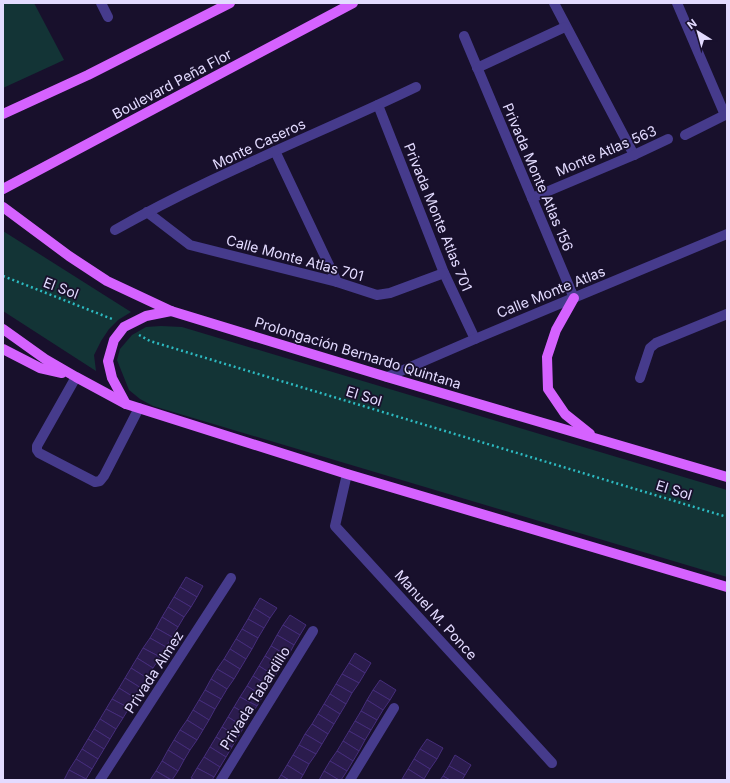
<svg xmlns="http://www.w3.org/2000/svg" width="730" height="783" font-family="Inter,sans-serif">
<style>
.green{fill:#133436}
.building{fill:#2b1c4d;stroke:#452d7a}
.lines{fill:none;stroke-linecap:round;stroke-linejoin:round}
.path{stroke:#2dbac1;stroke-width:2.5;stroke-dasharray:2 3;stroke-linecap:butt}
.minor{stroke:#463b8c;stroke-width:10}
.major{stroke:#d562ff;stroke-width:10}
.labels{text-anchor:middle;stroke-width:3.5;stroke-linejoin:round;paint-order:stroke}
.street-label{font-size:14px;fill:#e3dbff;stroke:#18102c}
</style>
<rect width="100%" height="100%" fill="#18102c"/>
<g class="green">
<path d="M3 3H34L64 60 3 88Z"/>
<path d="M3 231 131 312 118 320 109 329 101 341 94 355 96 371 3 311Z"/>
<path d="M161 326 182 327 727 490V577L153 406 140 399 129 390 117 360 120 349 132 335 146 327Z"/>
</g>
<g class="building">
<path d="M186 577 203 586 197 597 180 587Z"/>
<path d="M180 587 197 597 191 607 174 597Z"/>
<path d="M174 597 191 607 184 617 168 607Z"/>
<path d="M260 598 277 608 270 618 254 608Z"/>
<path d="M168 607 184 617 178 627 162 617Z"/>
<path d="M254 608 270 618 264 628 248 619Z"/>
<path d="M290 615 306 625 300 635 283 625Z"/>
<path d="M162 617 178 627 172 637 156 628Z"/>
<path d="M248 619 264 628 258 638 242 629Z"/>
<path d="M283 625 300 635 294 645 277 635Z"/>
<path d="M156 628 172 637 166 647 150 638Z"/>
<path d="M242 629 258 638 252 649 236 639Z"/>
<path d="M277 635 294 645 288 656 271 646Z"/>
<path d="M150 638 166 647 160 657 143 648Z"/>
<path d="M236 639 252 649 246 659 230 649Z"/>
<path d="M271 646 288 656 281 666 265 656Z"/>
<path d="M143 648 160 657 153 668 137 658Z"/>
<path d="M230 649 246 659 240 669 224 659Z"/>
<path d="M355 653 371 663 365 673 349 663Z"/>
<path d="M265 656 281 666 275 676 259 666Z"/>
<path d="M137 658 153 668 147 678 131 668Z"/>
<path d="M224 659 240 669 234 679 217 669Z"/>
<path d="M349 663 365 673 359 683 342 674Z"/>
<path d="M259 666 275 676 269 686 253 676Z"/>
<path d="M131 668 147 678 141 688 125 678Z"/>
<path d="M217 669 234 679 227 689 211 679Z"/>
<path d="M342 674 359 683 352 693 336 684Z"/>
<path d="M253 676 269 686 263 696 247 686Z"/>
<path d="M125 678 141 688 135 698 119 688Z"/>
<path d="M211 679 227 689 221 699 205 690Z"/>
<path d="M380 680 396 690 390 700 373 690Z"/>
<path d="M336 684 352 693 346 704 330 694Z"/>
<path d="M247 686 263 696 257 706 240 697Z"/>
<path d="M119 688 135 698 129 708 112 699Z"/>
<path d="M205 690 221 699 215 709 199 700Z"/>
<path d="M373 690 390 700 383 710 367 700Z"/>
<path d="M330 694 346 704 340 714 324 704Z"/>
<path d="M240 697 257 706 250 716 234 707Z"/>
<path d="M112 699 129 708 123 718 106 709Z"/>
<path d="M199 700 215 709 209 720 193 710Z"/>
<path d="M367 700 383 710 377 720 361 711Z"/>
<path d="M324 704 340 714 334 724 318 714Z"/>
<path d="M234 707 250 716 244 727 228 717Z"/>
<path d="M106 709 123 718 116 729 100 719Z"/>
<path d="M193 710 209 720 203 730 187 720Z"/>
<path d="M361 711 377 720 371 730 355 721Z"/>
<path d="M318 714 334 724 328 734 312 724Z"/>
<path d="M228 717 244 727 238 737 222 727Z"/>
<path d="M100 719 116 729 110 739 94 729Z"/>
<path d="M187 720 203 730 197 740 180 730Z"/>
<path d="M355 721 371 730 365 740 349 731Z"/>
<path d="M312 724 328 734 322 744 305 734Z"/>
<path d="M222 727 238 737 232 747 216 737Z"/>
<path d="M94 729 110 739 104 749 88 739Z"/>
<path d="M180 730 197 740 190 750 174 740Z"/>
<path d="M349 731 365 740 359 751 343 741Z"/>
<path d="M305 734 322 744 316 754 299 745Z"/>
<path d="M216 737 232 747 226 757 210 747Z"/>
<path d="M88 739 104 749 98 759 82 749Z"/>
<path d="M427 739 443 748 437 759 420 749Z"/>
<path d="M174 740 190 750 184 760 168 750Z"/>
<path d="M343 741 359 751 353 761 337 751Z"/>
<path d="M299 745 316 754 309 764 293 755Z"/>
<path d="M210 747 226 757 220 767 204 757Z"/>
<path d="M82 749 98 759 92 769 76 759Z"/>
<path d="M420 749 437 759 430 769 414 759Z"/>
<path d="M168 750 184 760 178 771 162 761Z"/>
<path d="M337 751 353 761 347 771 330 761Z"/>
<path d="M293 755 309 764 303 775 287 765Z"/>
<path d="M455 755 471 765 465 775 449 766Z"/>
<path d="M204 757 220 767 214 777 197 768Z"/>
<path d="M76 759 92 769 86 779 69 770Z"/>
<path d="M414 759 430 769 424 779 408 769Z"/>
<path d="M162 761 178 771 172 780 156 771Z"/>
<path d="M330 761 347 771 341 780H339L324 771Z"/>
<path d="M287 765 303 775 300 780H289L281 775Z"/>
<path d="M449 766 465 775 462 780H450L443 776Z"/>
<path d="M197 768 214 777 212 780H195L191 778Z"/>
<path d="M408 769 424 779V780L402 779Z"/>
<path d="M69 770 86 779 64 780Z"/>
<path d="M156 771 171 780H150Z"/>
<path d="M324 771 339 780H319Z"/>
<path d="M281 775 289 780H278Z"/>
<path d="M443 776 450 780H440Z"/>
</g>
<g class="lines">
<g class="path">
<path d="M3 276 112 319"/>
<path d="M139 335 150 341 727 517"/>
</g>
<g class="minor">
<path d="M101 3 108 17"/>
<path d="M554 3 634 155"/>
<path d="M677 3 725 115"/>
<path d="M464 36 574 298"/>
<path d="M477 68 565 27"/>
<path d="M378 105 444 273 475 339"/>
<path d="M685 135 727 114"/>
<path d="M275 151 337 282"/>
<path d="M532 198 634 155 668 139"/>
<path d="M147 212 190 245 337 282 377 295 390 293 444 273"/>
<path d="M115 230C212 175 316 135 416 87"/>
<path d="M76 377 37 446V450L39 453 95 482 100 481 104 476 139 408"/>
<path d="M387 377 475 339 727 234"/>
<path d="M640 378 650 348 656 343 727 314"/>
<path d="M347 474 335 526 552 763"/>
<path d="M100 780 231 578"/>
<path d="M221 780 313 631"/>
<path d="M350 780 394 708"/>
</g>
<g class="major">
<path d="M3 114 88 75 230 3"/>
<path d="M3 189 353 3"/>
<path d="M3 207 69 256 107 281 171 311 387 377 727 477"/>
<path d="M574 298 556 330 547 357 548 389 565 414 590 434"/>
<path d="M3 329 45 359 76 377 126 404 347 474 727 587"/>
<path d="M3 349 40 368 62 373"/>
<path d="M126 404 112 378 108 361 114 340 124 327 146 316 171 311"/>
</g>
</g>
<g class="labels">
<g class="street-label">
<text transform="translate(172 84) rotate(-28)" y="5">Boulevard Peña Flor</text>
<text transform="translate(259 144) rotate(-25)" y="5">Monte Caseros</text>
<text transform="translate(606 151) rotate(-23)" y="5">Monte Atlas 563</text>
<text transform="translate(538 177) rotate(67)" y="5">Privada Monte Atlas 156</text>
<text transform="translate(438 217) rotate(68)" y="5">Privada Monte Atlas 701</text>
<text transform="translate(295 258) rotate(15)" y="5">Calle Monte Atlas 701</text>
<text transform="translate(61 288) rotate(21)" y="5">El Sol</text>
<text transform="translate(551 292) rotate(-22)" y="5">Calle Monte Atlas</text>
<text transform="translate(358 353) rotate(17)" y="5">Prolongación Bernardo Quintana</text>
<text transform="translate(364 396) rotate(17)" y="5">El Sol</text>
<text transform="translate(674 490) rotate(17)" y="5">El Sol</text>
<text transform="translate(436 615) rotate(48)" y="5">Manuel M. Ponce</text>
<text transform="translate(154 672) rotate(-57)" y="5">Privada Almez</text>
<text transform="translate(255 698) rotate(-58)" y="5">Privada Tabardillo</text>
</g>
</g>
<rect width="730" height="783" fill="none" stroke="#e3dbff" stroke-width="8"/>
<g transform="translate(698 32) rotate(323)" stroke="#18102c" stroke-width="3" paint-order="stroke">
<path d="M0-3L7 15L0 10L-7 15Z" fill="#e3dbff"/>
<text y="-6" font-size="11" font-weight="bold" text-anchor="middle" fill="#e3dbff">N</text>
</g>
</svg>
